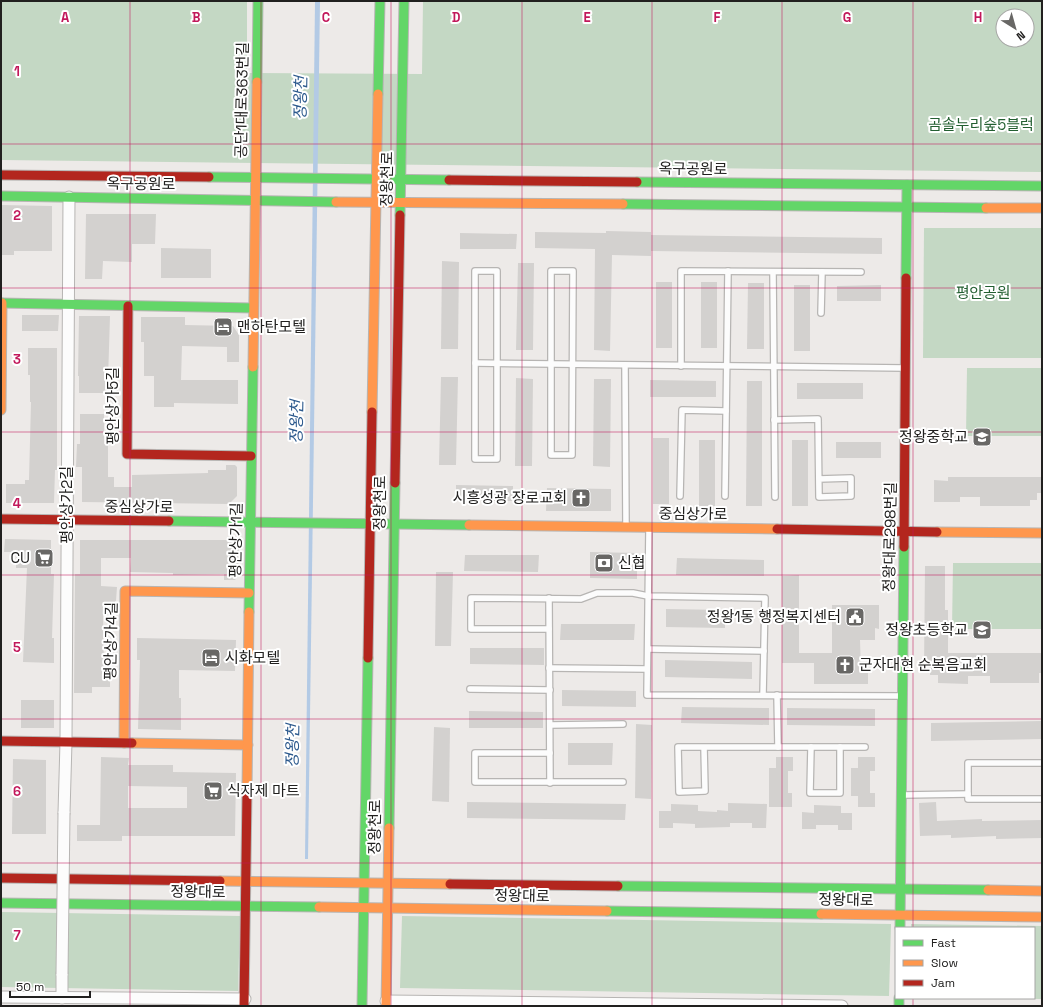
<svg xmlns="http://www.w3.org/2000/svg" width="1043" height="1007" font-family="'Space Grotesk','Noto Sans KR',sans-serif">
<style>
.green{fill:#c4d8c4;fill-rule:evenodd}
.water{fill:#b3cae5}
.building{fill:#d3d1cf;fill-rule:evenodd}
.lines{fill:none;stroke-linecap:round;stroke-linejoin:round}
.lane-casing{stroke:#b7b5b3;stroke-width:8}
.street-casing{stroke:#b7b5b3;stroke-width:13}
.fast-casing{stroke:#b7b5b3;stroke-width:11}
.slow-casing{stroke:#b7b5b3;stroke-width:11}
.jam-casing{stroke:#b7b5b3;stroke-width:11}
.lane{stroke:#fcfcfc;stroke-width:5.5}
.street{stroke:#fcfcfc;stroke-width:11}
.fast{stroke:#63d668;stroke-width:9}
.slow{stroke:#ff974d;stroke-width:9}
.jam{stroke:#b3261e;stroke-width:9}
.street-bridge-casing{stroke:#b7b5b3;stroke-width:13;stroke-linecap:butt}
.street-bridge{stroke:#fcfcfc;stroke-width:11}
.grid{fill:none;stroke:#c2185b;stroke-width:1;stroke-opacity:0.55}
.labels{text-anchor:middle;stroke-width:4;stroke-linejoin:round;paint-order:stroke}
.street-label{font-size:15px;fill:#21201f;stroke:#fff}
.park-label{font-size:15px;fill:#235f31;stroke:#fff}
.poi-label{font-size:15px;fill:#21201f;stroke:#fff;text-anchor:start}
.water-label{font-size:16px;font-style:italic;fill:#2c598d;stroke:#fff}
.grid-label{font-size:13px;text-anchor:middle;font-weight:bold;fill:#c2185b;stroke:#fff;stroke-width:4;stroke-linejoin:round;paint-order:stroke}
</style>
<rect width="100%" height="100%" fill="#edeae8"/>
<g class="green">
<path d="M1 1H247V73L422 74 423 1H1042V172L1 160ZM1003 16H1027V40H1003Z"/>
<path d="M924 228H1042V358H923Z"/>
<path d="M967 368H1042V436H966Z"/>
<path d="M953 563H1042V629H952Z"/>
<path d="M1 912 240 916 238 991 1 987Z"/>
<path d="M402 916 891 924 889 996 400 988Z"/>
<path d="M911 924 1042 926V999L965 998H1034V928H911Z"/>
</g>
<path class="water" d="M315 1H320L308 859H305Z"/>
<g class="building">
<path d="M1 205 52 206V251H14V255H1Z"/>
<path d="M86 214H156L155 244H132V262L103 261 102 279H85Z"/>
<path d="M606 231 651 232V235L882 238V254L651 251V256L612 255 610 351 594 350 595 249 535 248V232L606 233Z"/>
<path d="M460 233 517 234 516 249H460Z"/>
<path d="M161 248 211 249V278H161Z"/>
<path d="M442 261 459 262 458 349H441Z"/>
<path d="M518 263H534L533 350H516Z"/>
<rect x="656" y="282" width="16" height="66"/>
<rect x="701" y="282" width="16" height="66"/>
<path d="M748 283H764V349H747Z"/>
<rect x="794" y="285" width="16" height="66"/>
<path d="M881 285V301H837V286Z"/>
<path d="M22 315H59L58 331H22Z"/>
<path d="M79 316H110L108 380 118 381V393H79V376H78Z"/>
<path d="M141 317H185V325L233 326 239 335V362H227V347L182 346 181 380H238V404L174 403V407H154V376H144V342H141Z"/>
<path d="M28 348H57V470H55L54 503H6V484H25V480H29L31 402H30V375H28Z"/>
<path d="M441 377H458L456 465H439Z"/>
<path d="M516 378 533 379 532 466H515Z"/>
<path d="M594 379H611L610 467 593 466Z"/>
<path d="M650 380 716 381V397H650Z"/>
<path d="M747 381H762V506H746Z"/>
<rect x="797" y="383" width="66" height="16"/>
<path d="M80 414H104V444H108V477H114V487H132V475L208 473V470H226V465H235L237 467V496L229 504 82 502V467H76L77 444H80Z"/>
<rect x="653" y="438" width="16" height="66"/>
<rect x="699" y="440" width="16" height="66"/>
<rect x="792" y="440" width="16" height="66"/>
<rect x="836" y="442" width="45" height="16"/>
<path d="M948 477H1042V493H1037V500H1030V506H980V497H960V502H934V480L948 481Z"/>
<path d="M456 485 513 486V501H456Z"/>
<path d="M547 488 611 489V511H546Z"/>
<path d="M5 539 51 540V574H54L52 638H54V663L23 662 27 568H16V552H4Z"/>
<path d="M80 540H231L239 548 238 576 235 580H224V574L173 575V573L130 572 131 558H101V586L117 587 116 601H115V615H103L104 668H110V687H92V693H74L75 574H80Z"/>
<path d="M590 552 637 553V579L590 578Z"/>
<path d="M465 555H539L538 572 464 571Z"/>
<path d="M677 558 764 560V576L676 575Z"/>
<path d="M925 566H945V610H948V653H1042V673H1039V683H990V676H968V684L938 683V675H930V670H924Z"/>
<path d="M436 572H453L451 646H435Z"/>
<path d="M799 575V653H832V605H879V629L875 628V640H860L861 673 868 672V684H814V663H782V576Z"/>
<path d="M666 609 725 610V628L666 627Z"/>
<path d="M561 624H635L634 640H560Z"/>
<path d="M137 638 236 640 235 671 179 670V698H181V730L138 729 140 660H137Z"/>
<path d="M470 648H544V665L470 664Z"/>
<path d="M665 660 752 662V679L665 677Z"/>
<path d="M562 690 636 691V707L562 706Z"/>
<rect x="21" y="700" width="33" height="28"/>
<path d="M682 707 769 708V725L681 723Z"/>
<path d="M787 708 875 709V726L787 725Z"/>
<path d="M469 711 543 712V728H469Z"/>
<path d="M1042 721V739L931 741V723Z"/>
<path d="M636 724 652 725 651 799 635 798Z"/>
<path d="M434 727 450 728 449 802 432 801Z"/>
<path d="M568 743H613L612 765H568Z"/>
<path d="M101 757 129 758 128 765H173V772L236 773 235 836H122V841H77V825H100ZM128 786 187 787V808H128Z"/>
<path d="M776 757H793V771H788V793H792V807H769V768H776Z"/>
<path d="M858 757H875V771H870V793H875V807H858V796H851V768H858Z"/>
<path d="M13 759 46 760V834H12Z"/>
<path d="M467 802 626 804 625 820 467 818Z"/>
<path d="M936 802 937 821 982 819V821L1042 820V838L996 839V836L951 838V835L920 836 919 803Z"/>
<path d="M728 803 767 804 766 828H752V823H730V827L695 828V824L673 823V828H659V811H671V804L698 805V811L717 812V810L728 811Z"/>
<path d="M814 805 841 806V813H852V830H838V825H816V829H802V812L814 813Z"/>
</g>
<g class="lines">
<defs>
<g id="lane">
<rect x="475" y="271" width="22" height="188"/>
<path d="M551 271H573L572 455H551Z"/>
<path d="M773 272 775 497"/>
<path d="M821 313 822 272"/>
<path d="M475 363 904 368"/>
<path d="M625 365 626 527"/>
<path d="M681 366V271L861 272"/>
<path d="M774 420 818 419 819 497 851 496V478L819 479"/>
<path d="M680 496 682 410 726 411"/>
<path d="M725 496 728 271"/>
<path d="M649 528 647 695 902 696"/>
<path d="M549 598 550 783"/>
<path d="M549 629H471V598L581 599 597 593H633L648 596 765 598 763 695"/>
<path d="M648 649 764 651"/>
<path d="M549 668 647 669"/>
<path d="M470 689 550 690"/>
<path d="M777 695 778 747"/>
<path d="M550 725 623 724"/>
<path d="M704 747 705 791 679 792 678 747H865"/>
<path d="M811 747 810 793H840V747"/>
<path d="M550 753H475V782H623"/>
<path d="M1042 763H968V799H1042"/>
<path d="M903 795 968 794"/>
</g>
<g id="street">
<path d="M64 813 66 742 69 197"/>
<path d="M1 997 245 999"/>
<path d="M62 998V974"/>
<path d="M386 1001 842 1006"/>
</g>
<g id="fast">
<path d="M257 82 258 1"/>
<path d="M378 94 380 1"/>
<path d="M209 177 449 180"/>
<path d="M637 182 1042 186"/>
<path d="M1 196 336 202"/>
<path d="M623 204 986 208"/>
<path d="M400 215 404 1"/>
<path d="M906 278 907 185"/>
<path d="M1 303 253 308"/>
<path d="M169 521 469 525"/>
<path d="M249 612 253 367"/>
<path d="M389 828 395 483"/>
<path d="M618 886 988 890"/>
<path d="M1 903 319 907"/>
<path d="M607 911 821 914"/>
<path d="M900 928 904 547"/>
<path d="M899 998V1006"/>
<path d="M362 1006 368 658"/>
</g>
<g id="slow">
<path d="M336 202 623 204"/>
<path d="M986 208H1042"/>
<path d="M253 367 257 82"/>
<path d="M1 410 2 303"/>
<path d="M372 412 378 94"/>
<path d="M469 525 777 529"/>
<path d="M937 532 1042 533"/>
<path d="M124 743 125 591 249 593"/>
<path d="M132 743 248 745"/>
<path d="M247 792 249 612"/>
<path d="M220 881 450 884"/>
<path d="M988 890 1042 891"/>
<path d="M319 907 607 911"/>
<path d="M821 914 1042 917"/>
<path d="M386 1006 389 828"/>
</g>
<g id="jam">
<path d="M1 175 209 177"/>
<path d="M449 180 637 182"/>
<path d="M128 306 127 454 251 456"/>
<path d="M395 483 400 215"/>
<path d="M1 519 169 521"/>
<path d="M777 529 937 532"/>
<path d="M904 547 906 278"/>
<path d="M368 658 372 412"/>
<path d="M1 741 132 743"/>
<path d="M1 878 220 881"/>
<path d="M450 884 618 886"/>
<path d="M244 1006 247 792"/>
</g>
</defs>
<use href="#lane" class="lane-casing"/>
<use href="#street" class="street-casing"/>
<use href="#fast" class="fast-casing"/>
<use href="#slow" class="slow-casing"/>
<use href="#jam" class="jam-casing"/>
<use href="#lane" class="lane"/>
<use href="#street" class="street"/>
<use href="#fast" class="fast"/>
<use href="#slow" class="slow"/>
<use href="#jam" class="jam"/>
<defs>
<path id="street-bridge" d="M62 974 64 813"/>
</defs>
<use href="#street-bridge" class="street-bridge-casing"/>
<use href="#street-bridge" class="street-bridge"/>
</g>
<path class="grid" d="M130 1V1006M261 1V1006M391 1V1006M522 1V1006M652 1V1006M782 1V1006M913 1V928M1 144H1042M1 288H1042M1 432H1042M1 575H1042M1 719H1042M1 863H1042M913 998V1006"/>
<defs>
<symbol id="hotel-square" viewBox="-11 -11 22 22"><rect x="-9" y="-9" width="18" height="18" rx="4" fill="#686765" stroke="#fff"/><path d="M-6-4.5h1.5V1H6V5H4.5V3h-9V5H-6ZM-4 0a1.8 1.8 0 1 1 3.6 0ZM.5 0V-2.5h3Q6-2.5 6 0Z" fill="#fff"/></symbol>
<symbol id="school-square" viewBox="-11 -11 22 22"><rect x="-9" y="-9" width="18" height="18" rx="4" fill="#686765" stroke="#fff"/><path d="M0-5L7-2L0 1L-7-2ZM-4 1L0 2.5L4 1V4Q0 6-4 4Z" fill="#fff"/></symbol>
<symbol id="church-square" viewBox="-11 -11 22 22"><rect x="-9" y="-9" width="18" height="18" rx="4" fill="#686765" stroke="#fff"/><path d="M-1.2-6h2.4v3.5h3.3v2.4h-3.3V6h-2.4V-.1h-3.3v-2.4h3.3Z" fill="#fff"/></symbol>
<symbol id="supermarket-square" viewBox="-11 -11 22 22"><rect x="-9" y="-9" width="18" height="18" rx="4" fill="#686765" stroke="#fff"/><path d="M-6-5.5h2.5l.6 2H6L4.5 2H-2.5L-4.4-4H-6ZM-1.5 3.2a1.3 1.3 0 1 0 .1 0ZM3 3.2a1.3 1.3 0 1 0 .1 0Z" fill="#fff"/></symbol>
<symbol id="bank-square" viewBox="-11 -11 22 22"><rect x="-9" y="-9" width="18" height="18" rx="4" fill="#686765" stroke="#fff"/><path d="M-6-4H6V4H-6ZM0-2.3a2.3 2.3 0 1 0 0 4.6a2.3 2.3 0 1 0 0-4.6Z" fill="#fff"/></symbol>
<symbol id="civic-square" viewBox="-11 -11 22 22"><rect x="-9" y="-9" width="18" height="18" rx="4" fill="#686765" stroke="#fff"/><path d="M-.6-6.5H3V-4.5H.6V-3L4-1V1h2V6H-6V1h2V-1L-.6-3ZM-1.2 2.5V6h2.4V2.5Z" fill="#fff"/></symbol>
</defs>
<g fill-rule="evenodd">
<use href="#hotel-square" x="212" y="316" width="22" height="22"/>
<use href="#school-square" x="971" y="426" width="22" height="22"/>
<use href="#church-square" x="570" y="487" width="22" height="22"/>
<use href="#supermarket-square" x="33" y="547" width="22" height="22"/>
<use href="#bank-square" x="593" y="552" width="22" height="22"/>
<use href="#civic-square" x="844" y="606" width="22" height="22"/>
<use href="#school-square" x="971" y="619" width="22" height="22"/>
<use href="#hotel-square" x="200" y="647" width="22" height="22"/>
<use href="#church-square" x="834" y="654" width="22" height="22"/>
<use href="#supermarket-square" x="202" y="780" width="22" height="22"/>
</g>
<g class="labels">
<g class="street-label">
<text transform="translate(242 100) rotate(-89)" y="5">공단1대로363번길</text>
<text transform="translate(693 169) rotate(1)" y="5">옥구공원로</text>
<text transform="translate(387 179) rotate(-89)" y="5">정왕천로</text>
<text transform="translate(141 184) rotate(1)" y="5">옥구공원로</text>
<text transform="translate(113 406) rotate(-90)" y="5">평안상가5길</text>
<text transform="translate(380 503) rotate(-89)" y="5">정왕천로</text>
<text transform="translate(67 505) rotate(-90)" y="5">평안상가2길</text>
<text transform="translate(139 507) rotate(1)" y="5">중심상가로</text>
<text transform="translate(693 514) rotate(1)" y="5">중심상가로</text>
<text transform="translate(890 537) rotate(-89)" y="5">정왕대로298번길</text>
<text transform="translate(236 540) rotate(-89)" y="5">평안상가1길</text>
<text transform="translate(111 641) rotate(-89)" y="5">평안상가4길</text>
<text transform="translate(375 827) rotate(-89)" y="5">정왕천로</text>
<text transform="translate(198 892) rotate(1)" y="5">정왕대로</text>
<text transform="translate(522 896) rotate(1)" y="5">정왕대로</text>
<text transform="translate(846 900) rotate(1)" y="5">정왕대로</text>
</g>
<g class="park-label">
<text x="981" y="130">곰솔누리숲5블럭</text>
<text x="983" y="298">평안공원</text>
</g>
<g class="poi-label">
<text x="237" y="332">맨하탄모텔</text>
<text x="968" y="442" text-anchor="end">정왕중학교</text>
<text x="567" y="503" text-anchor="end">시흥성광 장로교회</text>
<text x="30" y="563" text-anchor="end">CU</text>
<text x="618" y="568">신협</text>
<text x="841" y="622" text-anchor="end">정왕1동 행정복지센터</text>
<text x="968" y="635" text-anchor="end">정왕초등학교</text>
<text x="225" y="663">시화모텔</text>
<text x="859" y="670">군자대현 순복음교회</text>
<text x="227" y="796">식자제 마트</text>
</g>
<g class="water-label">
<text transform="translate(300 98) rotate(-89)" y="6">정왕천</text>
<text transform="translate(296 422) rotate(-89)" y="6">정왕천</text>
<text transform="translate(292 746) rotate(-89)" y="6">정왕천</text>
</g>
</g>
<g class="grid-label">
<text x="65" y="22">A</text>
<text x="196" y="22">B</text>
<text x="326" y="22">C</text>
<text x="456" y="22">D</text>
<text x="587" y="22">E</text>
<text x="717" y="22">F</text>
<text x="847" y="22">G</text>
<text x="978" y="22">H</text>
<text x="17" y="76">1</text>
<text x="17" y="220">2</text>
<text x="17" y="364">3</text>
<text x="17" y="508">4</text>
<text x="17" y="652">5</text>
<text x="17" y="796">6</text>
<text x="17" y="940">7</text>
</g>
<rect width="1043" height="1007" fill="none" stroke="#21201f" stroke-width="4"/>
<rect x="895" y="927" width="140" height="72" fill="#ffffff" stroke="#a6a6a5"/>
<rect x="903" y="940" width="20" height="6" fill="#63d668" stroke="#a6a6a5"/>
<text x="931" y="947" font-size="12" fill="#21201f">Fast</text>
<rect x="903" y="960" width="20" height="6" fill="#ff974d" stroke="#a6a6a5"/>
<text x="931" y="967" font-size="12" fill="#21201f">Slow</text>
<rect x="903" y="980" width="20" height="6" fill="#b3261e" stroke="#a6a6a5"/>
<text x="931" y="987" font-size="12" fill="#21201f">Jam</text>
<g transform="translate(1015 28) rotate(143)"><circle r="19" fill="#ffffff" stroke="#a6a6a5"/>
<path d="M0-3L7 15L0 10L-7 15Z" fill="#686765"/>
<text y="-6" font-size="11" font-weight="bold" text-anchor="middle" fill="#21201f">N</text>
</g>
<path d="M10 991v6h80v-6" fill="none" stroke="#21201f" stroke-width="2"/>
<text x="16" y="991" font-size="12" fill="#21201f" stroke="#ffffff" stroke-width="3" paint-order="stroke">50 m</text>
</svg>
